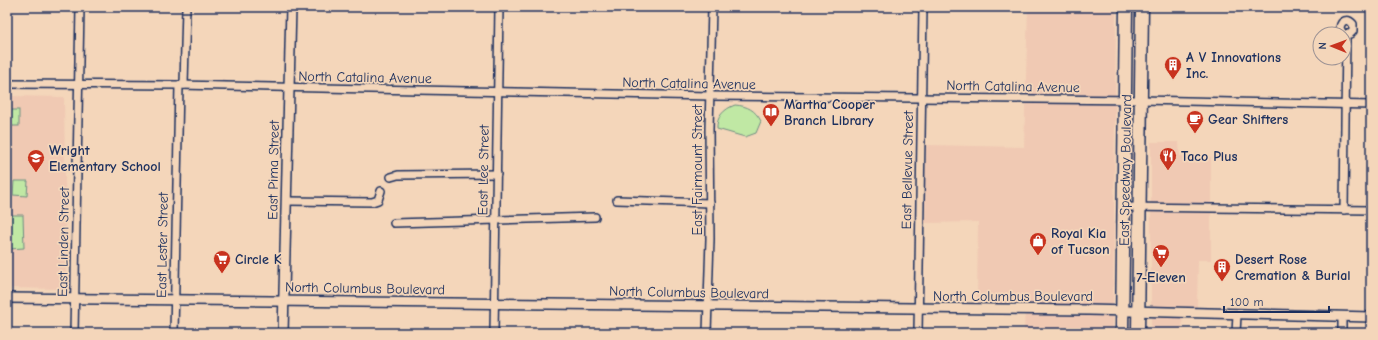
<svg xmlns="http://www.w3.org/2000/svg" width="1378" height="340" font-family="'Comic Neue',sans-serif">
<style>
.built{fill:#f0c9b3}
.green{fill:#c0e8a4;stroke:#6e8c81}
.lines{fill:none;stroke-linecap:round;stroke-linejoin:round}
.minor-casing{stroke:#1b2f5e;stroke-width:10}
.tertiary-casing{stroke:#1b2f5e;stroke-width:12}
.primary-casing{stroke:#1b2f5e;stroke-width:15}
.minor{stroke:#f4d6ba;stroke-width:7}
.tertiary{stroke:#f4d6ba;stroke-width:9}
.primary{stroke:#f4d6ba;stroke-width:12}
.labels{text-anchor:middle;stroke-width:3.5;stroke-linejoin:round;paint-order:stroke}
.poi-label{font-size:14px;font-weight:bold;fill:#1b2f5e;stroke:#f4d6ba;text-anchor:start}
.street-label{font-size:14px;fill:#1b2f5e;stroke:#f4d6ba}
</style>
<rect width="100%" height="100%" fill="#f4d6ba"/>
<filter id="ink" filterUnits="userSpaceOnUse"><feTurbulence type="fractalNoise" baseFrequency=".025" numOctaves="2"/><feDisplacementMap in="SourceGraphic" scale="8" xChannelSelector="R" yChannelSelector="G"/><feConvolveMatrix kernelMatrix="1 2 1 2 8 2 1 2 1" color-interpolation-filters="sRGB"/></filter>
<g filter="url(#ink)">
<g class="built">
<path d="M1028 7H1116L1113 333H1024L1025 304 977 302 978 222 925 223 926 145 1024 147Z"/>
<path d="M7 96 64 97 66 250V287L63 289 7 288Z"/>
<path d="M1151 142H1179L1180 156 1211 157V260H1198L1197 307H1183L1182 333H1151Z"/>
</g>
<g class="green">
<path d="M735 105C748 106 755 110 761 121L756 133 745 137 717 129C716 117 724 109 735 105Z"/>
<rect x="7" y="110" width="12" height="16"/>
<path d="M14 181H28L27 196 13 195Z"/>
<path d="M9 215H23L24 248 9 249Z"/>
</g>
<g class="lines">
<defs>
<g id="minor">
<path d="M1343 34 1340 28C1341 20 1348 18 1353 24V31L1350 34H1344"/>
<path d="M7 84 179 85 711 96 1141 100 1371 105"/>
<path d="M184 85 186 7"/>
<path d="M391 177 398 175 497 174"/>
<path d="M617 200 710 203"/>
<path d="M287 201 372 202 378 200 381 191"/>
<path d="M1124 207 1371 210"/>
<path d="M1344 210 1346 35"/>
<path d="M394 223 595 217"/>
<path d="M74 333 80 7"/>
<path d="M174 333 179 85"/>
<path d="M494 333 499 7"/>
<path d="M707 333 710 239 709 129 712 7"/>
<path d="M918 333 923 7"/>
<path d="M1236 333 1237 315"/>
<path d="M1342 333V317"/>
</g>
<g id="tertiary">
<path d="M7 298 1089 310 1371 317"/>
<path d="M283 333 291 7"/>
</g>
<g id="primary">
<path d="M1122 333 1126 7"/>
<path d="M1138 333 1142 7"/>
</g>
</defs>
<use href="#minor" class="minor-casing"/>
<use href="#tertiary" class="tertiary-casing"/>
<use href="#primary" class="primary-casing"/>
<use href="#minor" class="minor"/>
<use href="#tertiary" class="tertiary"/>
<use href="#primary" class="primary"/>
</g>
</g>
<defs>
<symbol id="building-pin" viewBox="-11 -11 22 30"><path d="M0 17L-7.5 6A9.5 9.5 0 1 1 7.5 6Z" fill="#c8321e" stroke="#f4d6ba"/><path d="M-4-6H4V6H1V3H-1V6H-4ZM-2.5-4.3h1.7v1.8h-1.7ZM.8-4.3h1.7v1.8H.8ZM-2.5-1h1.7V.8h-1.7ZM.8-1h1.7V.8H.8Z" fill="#fff"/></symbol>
<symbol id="library-pin" viewBox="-11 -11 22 30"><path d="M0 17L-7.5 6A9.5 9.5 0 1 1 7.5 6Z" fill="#c8321e" stroke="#f4d6ba"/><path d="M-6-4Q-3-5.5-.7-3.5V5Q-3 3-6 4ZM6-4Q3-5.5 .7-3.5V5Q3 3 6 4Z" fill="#fff"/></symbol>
<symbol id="cafe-pin" viewBox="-11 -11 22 30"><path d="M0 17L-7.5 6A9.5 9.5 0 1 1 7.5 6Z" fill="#c8321e" stroke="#f4d6ba"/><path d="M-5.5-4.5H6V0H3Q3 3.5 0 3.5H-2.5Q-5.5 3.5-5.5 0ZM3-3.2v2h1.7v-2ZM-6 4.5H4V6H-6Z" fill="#fff"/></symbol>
<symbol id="restaurant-pin" viewBox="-11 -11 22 30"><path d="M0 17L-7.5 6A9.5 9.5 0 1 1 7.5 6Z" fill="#c8321e" stroke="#f4d6ba"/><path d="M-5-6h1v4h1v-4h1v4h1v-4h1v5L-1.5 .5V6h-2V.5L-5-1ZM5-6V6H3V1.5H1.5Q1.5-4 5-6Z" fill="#fff"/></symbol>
<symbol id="school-pin" viewBox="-11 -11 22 30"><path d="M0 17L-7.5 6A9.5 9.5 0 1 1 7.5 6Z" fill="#c8321e" stroke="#f4d6ba"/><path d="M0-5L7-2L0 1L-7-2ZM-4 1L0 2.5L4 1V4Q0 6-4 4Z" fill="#fff"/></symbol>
<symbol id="shop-pin" viewBox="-11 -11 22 30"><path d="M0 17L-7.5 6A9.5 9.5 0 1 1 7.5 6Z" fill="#c8321e" stroke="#f4d6ba"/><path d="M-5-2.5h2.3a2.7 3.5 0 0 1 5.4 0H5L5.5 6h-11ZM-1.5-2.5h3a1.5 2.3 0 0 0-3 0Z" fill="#fff"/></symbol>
<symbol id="supermarket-pin" viewBox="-11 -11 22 30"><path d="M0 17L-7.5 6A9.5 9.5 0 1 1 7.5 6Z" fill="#c8321e" stroke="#f4d6ba"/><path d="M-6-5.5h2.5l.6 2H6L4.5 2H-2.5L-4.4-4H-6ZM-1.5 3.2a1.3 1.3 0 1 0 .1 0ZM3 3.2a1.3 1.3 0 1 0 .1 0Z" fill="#fff"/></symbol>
</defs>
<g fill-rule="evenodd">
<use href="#building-pin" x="1163" y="55" width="20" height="27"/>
<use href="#library-pin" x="761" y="102" width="20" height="27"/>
<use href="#cafe-pin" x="1185" y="109" width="20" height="27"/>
<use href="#restaurant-pin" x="1158" y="146" width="20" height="27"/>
<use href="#school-pin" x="26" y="148" width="20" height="27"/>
<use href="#shop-pin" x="1028" y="231" width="20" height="27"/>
<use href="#supermarket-pin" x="1151" y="243" width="20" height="27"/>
<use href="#supermarket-pin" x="212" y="249" width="20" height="27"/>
<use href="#building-pin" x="1212" y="257" width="20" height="27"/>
</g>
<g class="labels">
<g class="poi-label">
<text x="1186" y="62">A V Innovations<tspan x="1186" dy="16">Inc.</tspan></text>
<text x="784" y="109">Martha Cooper<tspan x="784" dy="16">Branch Library</tspan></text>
<text x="1208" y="124">Gear Shifters</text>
<text x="49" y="155">Wright<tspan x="49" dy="16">Elementary School</tspan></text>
<text x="1181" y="161">Taco Plus</text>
<text x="1051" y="238">Royal Kia<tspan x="1051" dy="16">of Tucson</tspan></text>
<text x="235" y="264">Circle K</text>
<text x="1235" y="264">Desert Rose<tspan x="1235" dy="16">Cremation &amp; Burial</tspan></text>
<text x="1161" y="282" text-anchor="middle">7-Eleven</text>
</g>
<g class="street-label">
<text transform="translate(365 77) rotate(1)" y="5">North Catalina Avenue</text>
<text transform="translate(689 83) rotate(1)" y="5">North Catalina Avenue</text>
<text transform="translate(1013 86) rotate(1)" y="5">North Catalina Avenue</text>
<text transform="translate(273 170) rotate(-89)" y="5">East Pima Street</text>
<text transform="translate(483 170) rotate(-89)" y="5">East Lee Street</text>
<text transform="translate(697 170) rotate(-90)" y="5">East Fairmount Street</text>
<text transform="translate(907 170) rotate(-89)" y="5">East Bellevue Street</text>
<text transform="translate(1125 170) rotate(-89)" y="5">East Speedway Boulevard</text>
<text transform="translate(63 242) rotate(-89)" y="5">East Linden Street</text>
<text transform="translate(162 245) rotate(-89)" y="5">East Lester Street</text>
<text transform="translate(365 288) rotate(1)" y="5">North Columbus Boulevard</text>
<text transform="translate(689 292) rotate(1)" y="5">North Columbus Boulevard</text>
<text x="1013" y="301">North Columbus Boulevard</text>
</g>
</g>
<rect width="1378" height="340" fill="none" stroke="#f4d6ba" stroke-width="24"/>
<rect x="12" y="12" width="1354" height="316" fill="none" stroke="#1b2f5e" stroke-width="1.5" filter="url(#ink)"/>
<g transform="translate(1332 46) rotate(271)"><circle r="19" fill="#f4d6ba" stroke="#9d9395"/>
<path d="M0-3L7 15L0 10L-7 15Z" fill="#c8321e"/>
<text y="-6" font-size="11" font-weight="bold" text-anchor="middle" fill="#1b2f5e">N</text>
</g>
<path d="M1224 306v6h105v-6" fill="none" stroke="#1b2f5e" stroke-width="2"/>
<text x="1230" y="306" font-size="12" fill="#1b2f5e" stroke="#f4d6ba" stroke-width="3" paint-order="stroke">100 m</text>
</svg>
